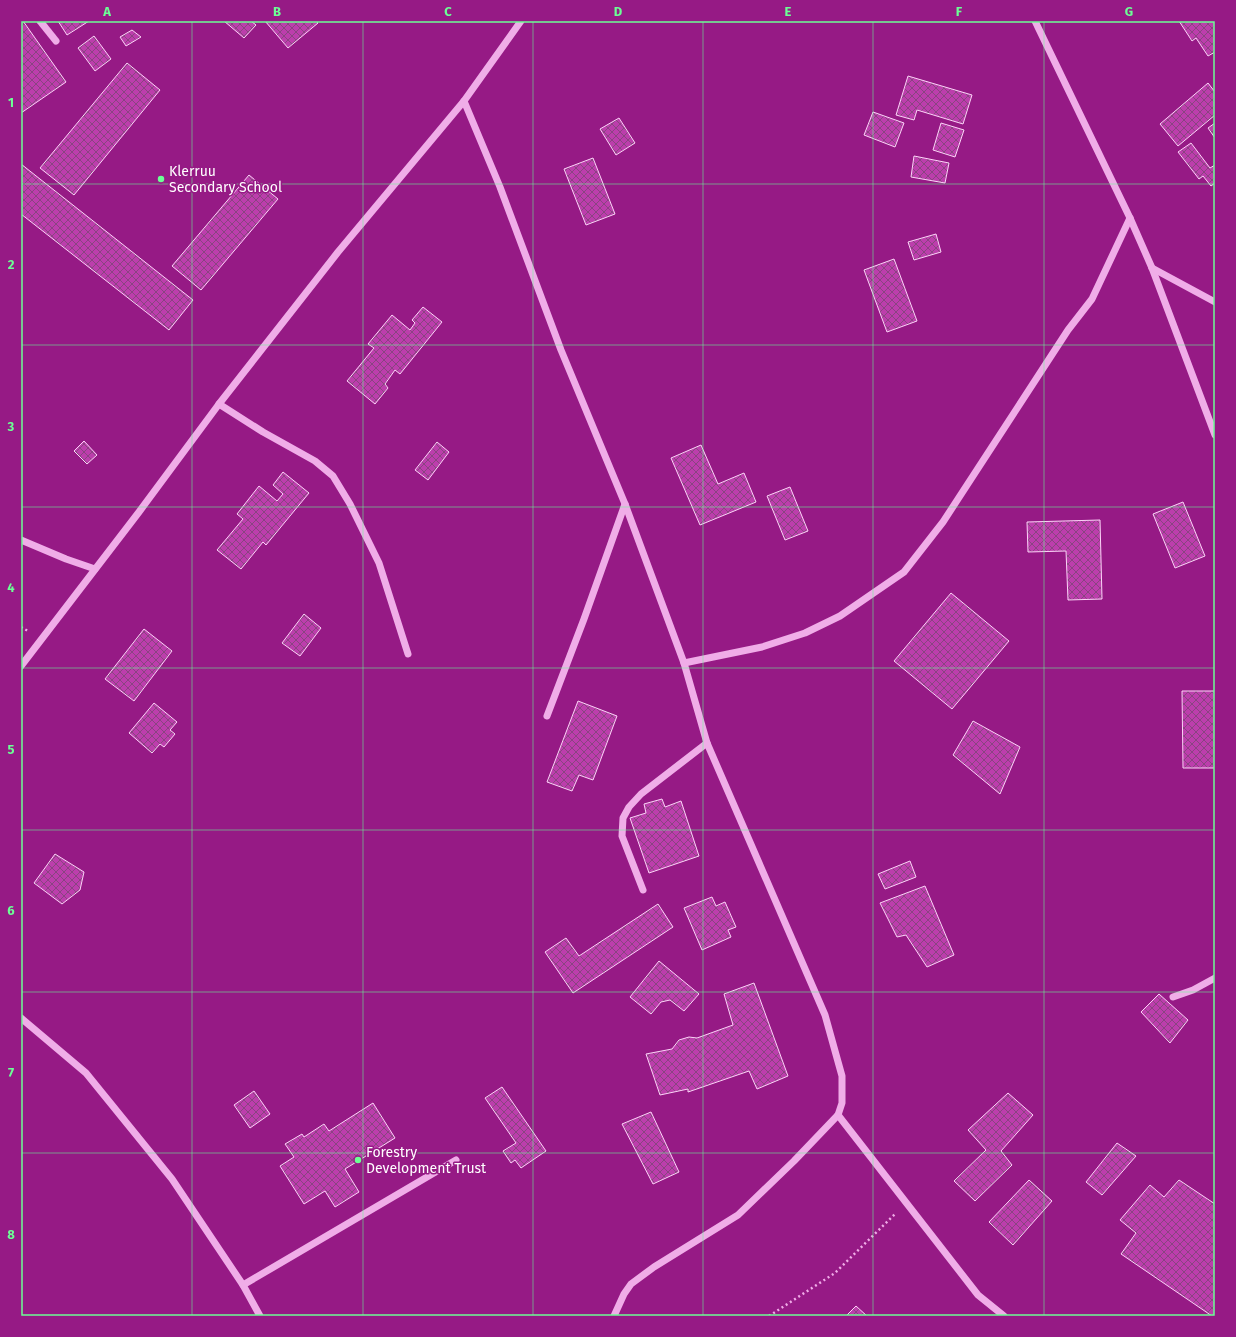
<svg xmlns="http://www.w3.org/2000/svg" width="1236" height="1337" font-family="'Fira Sans',sans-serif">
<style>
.building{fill:url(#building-cross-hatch);stroke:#fbd4f7}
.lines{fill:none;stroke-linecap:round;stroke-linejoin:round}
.path{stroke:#f0ade8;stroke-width:2.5;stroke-dasharray:2 3;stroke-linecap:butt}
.minor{stroke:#f0ade8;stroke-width:7}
.grid{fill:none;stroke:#6cff95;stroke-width:1;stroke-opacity:0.55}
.poi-dot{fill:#6cff95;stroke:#961a85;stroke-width:1.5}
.labels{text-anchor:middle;stroke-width:3;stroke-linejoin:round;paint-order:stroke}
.poi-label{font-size:14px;fill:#fff;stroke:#961a85;text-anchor:start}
.neatline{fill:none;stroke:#6cff95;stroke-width:1.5}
.grid-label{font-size:13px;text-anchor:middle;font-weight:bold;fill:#6cff95}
</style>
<defs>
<pattern id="building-cross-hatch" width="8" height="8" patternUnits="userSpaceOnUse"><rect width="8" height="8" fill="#bc3eac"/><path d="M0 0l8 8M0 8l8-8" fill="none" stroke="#8a4481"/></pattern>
</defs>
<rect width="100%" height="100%" fill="#961a85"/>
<g class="building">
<path d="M21 21H23L66 82 21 113Z"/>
<path d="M58 21H89L67 35Z"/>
<path d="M224 21H251L256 25 244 38Z"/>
<path d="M265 21H316L318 23 288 48Z"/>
<path d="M1179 21H1215V52L1208 56 1196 38 1192 41Z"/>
<path d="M132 30 141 37 126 46 120 37Z"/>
<path d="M94 36 111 59 95 71 78 48Z"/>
<path d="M127 63 160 90 74 195 40 168Z"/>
<path d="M908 76 972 95 963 124 917 110 914 120 896 115Z"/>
<path d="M1208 83 1215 92V115L1178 146 1160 124Z"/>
<path d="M873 112 904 123 895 147 864 135Z"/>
<path d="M619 118 635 143 616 155 600 129Z"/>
<path d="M941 123 964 130 955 157 933 150Z"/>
<path d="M1215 123V138L1208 128Z"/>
<path d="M1191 143 1210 168 1215 165V183L1211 186 1203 176 1199 179 1178 152Z"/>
<path d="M914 156 949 163 945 183 911 177Z"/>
<path d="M593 158 615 214 586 225 564 169Z"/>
<path d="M21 164 193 300 169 330 21 214Z"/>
<path d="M249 175 278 199 201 290 172 266Z"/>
<path d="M936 234 941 252 914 260 908 242Z"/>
<path d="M894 259 917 321 887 332 864 270Z"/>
<path d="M423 307 442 322 400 374 395 370 385 384 388 388 375 404 347 381 374 348 368 344 392 315 410 330 415 323 412 320Z"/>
<path d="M84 441 97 455 87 464 74 451Z"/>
<path d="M437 442 449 452 428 480 415 470Z"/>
<path d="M701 445 718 484 744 473 756 502 700 525 671 458Z"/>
<path d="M283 472 309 493 266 545 263 542 241 569 217 550 243 519 237 514 259 486 277 501 283 494 273 485Z"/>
<path d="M790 487 808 531 785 540 767 496Z"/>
<path d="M1183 502 1205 556 1175 568 1153 514Z"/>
<path d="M1100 520 1102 599 1068 600 1066 551 1028 552 1027 522Z"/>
<path d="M951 593 1009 641 952 709 894 661Z"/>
<path d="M304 614 321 628 300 656 282 643Z"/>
<path d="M144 629 172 651 134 701 105 679Z"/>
<path d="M1182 691H1215V768H1183Z"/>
<path d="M578 701 617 716 593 780 579 775 572 791 547 782Z"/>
<path d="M154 703 177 722 170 730 175 734 164 747 160 744 152 753 129 733Z"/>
<path d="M973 721 1020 747 1000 794 953 755Z"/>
<path d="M662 799 665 807 681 801 699 856 649 873 630 818 646 813 644 804Z"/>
<path d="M55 854 84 872 80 890 62 904 34 883Z"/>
<path d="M910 861 916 877 885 889 878 874Z"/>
<path d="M925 886 954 955 927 967 906 935 897 937 880 903Z"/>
<path d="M712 897 716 906 725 902 736 927 728 930 731 937 702 950 684 908Z"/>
<path d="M658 904 673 927 573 993 545 952 566 938 579 956Z"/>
<path d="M659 961 699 994 684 1011 670 1000 661 1002 651 1014 630 997Z"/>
<path d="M754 983 788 1076 757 1089 749 1071 688 1092V1089L660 1095 646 1054 672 1049 679 1040 689 1037 697 1038 733 1025 724 994Z"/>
<path d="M1159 994 1188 1020 1170 1043 1141 1012Z"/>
<path d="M502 1087 546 1151 521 1168 515 1160 511 1163 503 1151 516 1143 485 1098Z"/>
<path d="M254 1091 270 1114 250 1128 234 1105Z"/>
<path d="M1008 1093 1033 1115 1001 1151 1012 1165 975 1201 954 1181 986 1150 968 1130Z"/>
<path d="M373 1103 395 1138 345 1169 359 1192 335 1207 325 1191 304 1204 280 1166 294 1157 285 1144 302 1134 304 1137 324 1124 329 1131Z"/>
<path d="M651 1112 679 1172 653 1184 622 1124Z"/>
<path d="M1117 1143 1136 1156 1102 1195 1086 1182Z"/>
<path d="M1029 1180 1052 1201 1013 1245 989 1222Z"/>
<path d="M1179 1180 1215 1204V1316H1212L1121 1254 1136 1233 1120 1220 1150 1185 1164 1197Z"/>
<path d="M856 1306 867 1316H846Z"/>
</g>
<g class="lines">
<g class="path">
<path d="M21 627 28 631"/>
<path d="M769 1316 835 1273 895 1214"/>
</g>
<g class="minor">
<path d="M40 21 56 41"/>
<path d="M1035 21 1130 218 1152 268 1215 435"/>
<path d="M464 101 500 187 561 350 625 504 684 663 707 743 825 1015 842 1076V1103L838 1115 794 1161 738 1215 654 1267 631 1284 624 1294 614 1316"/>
<path d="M1152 268 1215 302"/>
<path d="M219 404 263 432 315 461 333 476 350 504 379 563 408 654"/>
<path d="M21 540 66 559 95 569"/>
<path d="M684 663 762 647 805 633 840 616 904 572 943 522 1068 330 1092 299 1130 218"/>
<path d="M21 666 139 512 219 404 338 252 464 101 521 21"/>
<path d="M547 716 584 619 625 504"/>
<path d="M643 890 622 836 623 818 629 807 641 794 707 743"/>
<path d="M1173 997 1193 990 1215 978"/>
<path d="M21 1018 86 1073 172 1179 243 1285 260 1316"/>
<path d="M838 1115 978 1295 1004 1316"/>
<path d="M243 1285 456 1160"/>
</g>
</g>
<path class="grid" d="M192 21V1316M363 21V1316M533 21V1316M703 21V1316M873 21V1316M1044 21V1316M21 184H1215M21 345H1215M21 507H1215M21 668H1215M21 830H1215M21 992H1215M21 1153H1215"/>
<g class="poi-dot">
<circle cx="161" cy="179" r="4"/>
<circle cx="358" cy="1160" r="4"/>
</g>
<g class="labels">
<g class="poi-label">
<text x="169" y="176">Klerruu<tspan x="169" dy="16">Secondary School</tspan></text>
<text x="366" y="1157">Forestry<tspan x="366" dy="16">Development Trust</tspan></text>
</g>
</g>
<rect width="1236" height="1337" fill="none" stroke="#961a85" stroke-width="44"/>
<rect x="22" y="22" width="1192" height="1293" class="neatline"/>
<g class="grid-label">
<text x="107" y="16">A</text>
<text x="277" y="16">B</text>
<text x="448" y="16">C</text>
<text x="618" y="16">D</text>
<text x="788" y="16">E</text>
<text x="959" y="16">F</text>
<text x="1129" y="16">G</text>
<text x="11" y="107">1</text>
<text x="11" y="269">2</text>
<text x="11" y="431">3</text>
<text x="11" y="592">4</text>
<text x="11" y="754">5</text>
<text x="11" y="915">6</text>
<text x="11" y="1077">7</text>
<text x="11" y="1239">8</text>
</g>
</svg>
